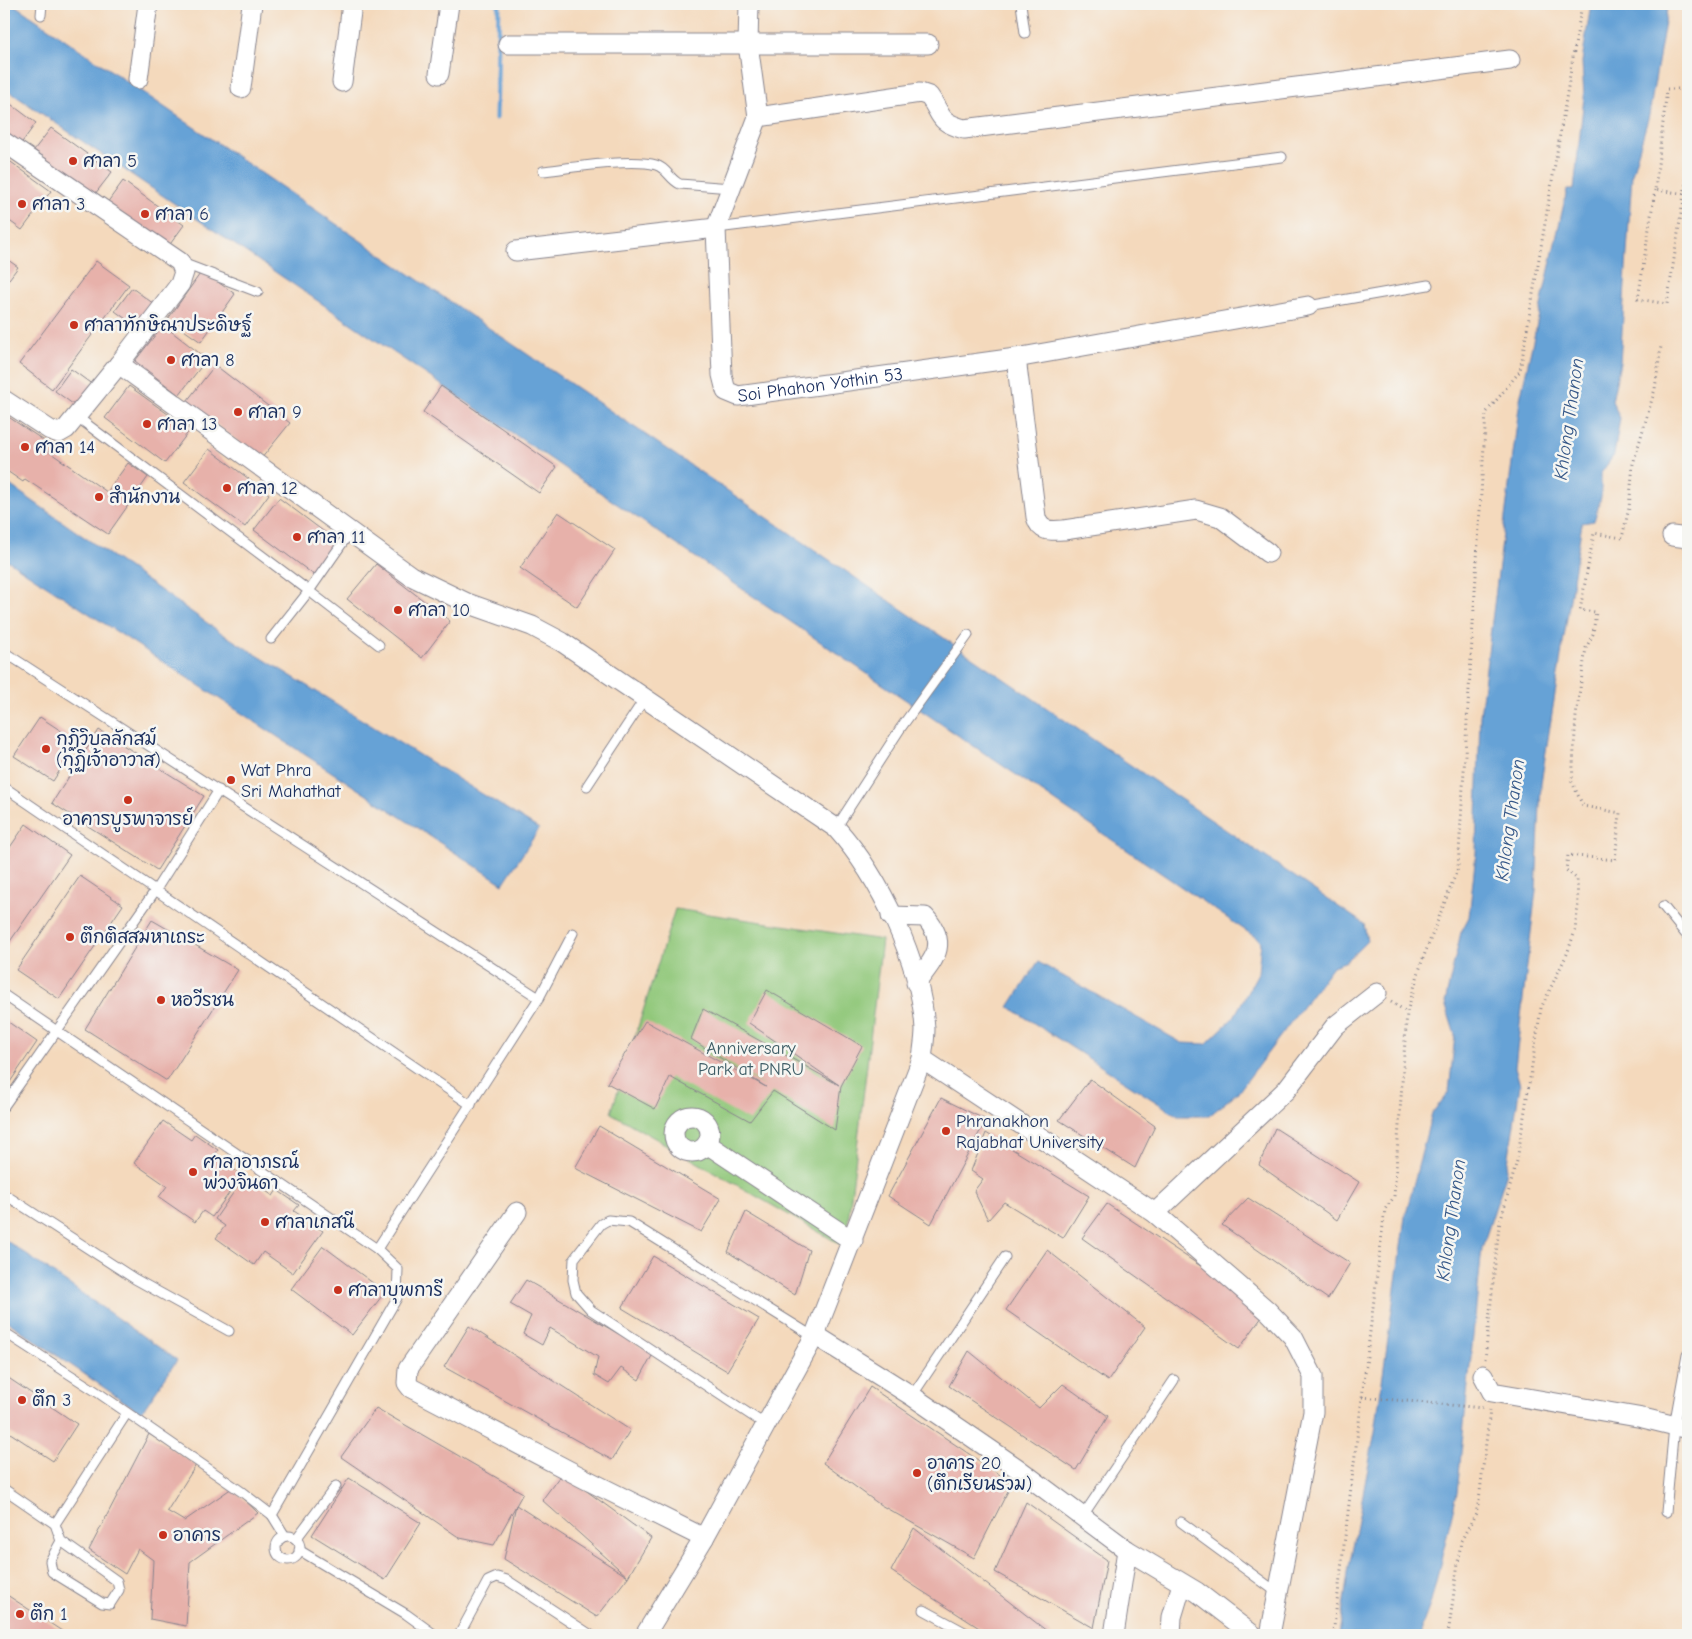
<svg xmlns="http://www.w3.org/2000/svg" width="1692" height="1639" font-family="'Comic Neue','Playpen Sans Thai',sans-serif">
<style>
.green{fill:#91c87a;stroke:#567c6c}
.water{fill:#66a2d6;stroke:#40689a}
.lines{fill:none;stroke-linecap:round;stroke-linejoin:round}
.stream{stroke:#66a2d6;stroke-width:5}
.building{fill:#e7b1aa}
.service-casing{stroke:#88848d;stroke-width:11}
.minor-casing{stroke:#88848d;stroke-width:21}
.path{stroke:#88848d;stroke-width:3;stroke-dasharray:1 4;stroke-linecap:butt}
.service{stroke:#fff;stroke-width:9}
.minor{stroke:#fff;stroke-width:19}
.poi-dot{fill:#c8321e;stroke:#f6f6f2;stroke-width:2}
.labels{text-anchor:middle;stroke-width:5;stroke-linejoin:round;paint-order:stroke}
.poi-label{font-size:18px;fill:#1b2f5e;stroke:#f6f6f2;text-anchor:start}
.street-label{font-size:18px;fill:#1b2f5e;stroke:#f6f6f2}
.park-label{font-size:18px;fill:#3e5d66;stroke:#f6f6f2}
.water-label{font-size:19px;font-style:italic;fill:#355788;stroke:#f6f6f2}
</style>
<rect width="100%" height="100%" fill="#f6f6f2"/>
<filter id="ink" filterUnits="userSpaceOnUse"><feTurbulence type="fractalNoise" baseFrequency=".02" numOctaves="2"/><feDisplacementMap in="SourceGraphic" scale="10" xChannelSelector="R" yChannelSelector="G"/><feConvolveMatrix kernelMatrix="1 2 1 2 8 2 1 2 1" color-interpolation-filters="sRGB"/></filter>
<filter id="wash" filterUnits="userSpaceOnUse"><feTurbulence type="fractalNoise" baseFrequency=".0096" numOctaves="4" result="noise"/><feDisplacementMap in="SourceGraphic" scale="20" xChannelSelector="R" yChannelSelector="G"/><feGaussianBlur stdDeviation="1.12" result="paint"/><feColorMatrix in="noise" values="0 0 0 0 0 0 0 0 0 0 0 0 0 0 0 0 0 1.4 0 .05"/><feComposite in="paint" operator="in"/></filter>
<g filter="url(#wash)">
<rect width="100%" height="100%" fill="#f4d9bc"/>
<path class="green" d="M675 909 882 940 845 1247 611 1113Z"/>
<g class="water">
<path d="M4 4H13L1364 924 1367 941 1347 961 1333 966 1239 1091 1209 1116H1178L1009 1007 1038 962 1182 1043 1206 1044 1234 1017 1258 973 1261 941 4 88Z"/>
<path d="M1591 4H1668L1649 115 1632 174 1620 363 1612 401 1620 418 1614 455 1601 473V497L1594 521 1582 523 1541 783 1536 890 1515 1067 1520 1085 1506 1175 1482 1248 1457 1493 1431 1602 1422 1626V1635H1339L1349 1567 1375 1432 1405 1217 1432 1113 1449 1092 1455 1035 1445 1003 1461 932 1469 917 1476 853 1480 716 1520 399 1567 190H1574L1584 97 1582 62Z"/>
<path d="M4 481 223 634 539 829 503 884 4 558Z"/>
<path d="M4 1239 177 1360 141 1413 4 1319Z"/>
</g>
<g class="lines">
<path class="stream" d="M496 118 499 4"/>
</g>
<g id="blocks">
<g class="building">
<path d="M4 99 36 123 20 145 4 133Z"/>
<path d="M51 128 112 172 95 194 34 150Z"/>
<path d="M4 157 51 191 22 230 4 217Z"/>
<path d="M123 181 184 225 168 247 107 203Z"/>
<path d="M4 257 18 267 4 286Z"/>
<path d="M96 261 129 285 52 389 19 364Z"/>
<path d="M202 271 235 294 201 342 168 319Z"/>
<path d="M132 288 154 304 137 327 115 311Z"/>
<path d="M163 325 207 359 179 395 135 361Z"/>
<path d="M215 365 290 423 261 459 187 401Z"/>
<path d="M71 369 93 385 77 407 55 391Z"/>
<path d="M129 386 190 430 165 463 105 418Z"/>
<path d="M441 386 557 467 539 493 423 412Z"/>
<path d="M4 414 49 444 45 449 107 492 128 463 148 477 108 534 25 479 23 482 4 469Z"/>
<path d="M209 449 269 494 245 527 184 482Z"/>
<path d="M279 498 339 543 314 575 254 530Z"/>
<path d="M558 512 615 550 577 607 520 568Z"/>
<path d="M376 564 450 621 422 658 347 599Z"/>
<path d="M40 717 78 742 53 781 14 756Z"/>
<path d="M99 730 204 796 157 870 52 803Z"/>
<path d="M26 824 70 855 4 950V856Z"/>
<path d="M80 876 123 905 59 999 16 970Z"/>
<path d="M152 920 238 970 167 1081 85 1029Z"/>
<path d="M767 990 862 1046 841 1086 835 1130 773 1091 750 1121 670 1077 655 1109 607 1083 645 1021 766 1087 691 1039 703 1009 839 1085 749 1023Z"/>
<path d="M4 1019 37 1042 4 1091Z"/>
<path d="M1090 1079 1155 1126 1135 1168 1059 1120Z"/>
<path d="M941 1098 986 1120 931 1224 888 1196Z"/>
<path d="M163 1121 191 1140 195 1134 218 1150 214 1156 242 1175 212 1217 203 1211 195 1222 159 1197 167 1186 134 1163Z"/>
<path d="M599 1126 721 1199 701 1232 575 1168Z"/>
<path d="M1275 1128 1359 1182 1337 1220 1259 1165Z"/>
<path d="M986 1133 1089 1196 1063 1238 1004 1202 988 1220 974 1191 983 1179 971 1171Z"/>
<path d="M245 1176 273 1196 277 1190 299 1205 294 1211 323 1231 293 1273 263 1252 254 1265 216 1238 225 1226 215 1219Z"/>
<path d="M1248 1198 1350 1263 1328 1299 1222 1225Z"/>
<path d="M1107 1204 1267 1310 1239 1349 1082 1238Z"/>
<path d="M746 1212 809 1250 795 1295 728 1252Z"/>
<path d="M323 1246 385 1292 352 1335 291 1289Z"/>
<path d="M1047 1250 1145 1327 1108 1381 1006 1310Z"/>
<path d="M653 1256 759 1319 727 1371 622 1308Z"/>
<path d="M526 1280 653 1354 639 1380 621 1368 609 1384 594 1375 598 1357 550 1328 542 1345 523 1334 531 1316 510 1304Z"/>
<path d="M469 1326 630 1430 612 1460 444 1367Z"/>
<path d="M969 1351 1039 1408 1063 1384 1108 1416 1076 1470 949 1386Z"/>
<path d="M4 1375 77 1424 53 1461 4 1429Z"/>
<path d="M870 1387 1012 1483 974 1558 879 1504 823 1463Z"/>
<path d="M376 1408 523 1493 494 1545 460 1538 341 1457Z"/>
<path d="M149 1434 196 1465 167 1511 184 1521 232 1488 258 1513 190 1562 186 1626 150 1619 153 1560 138 1549 125 1574 89 1550Z"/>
<path d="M562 1473 651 1538 628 1577 597 1617 504 1559 516 1505 628 1577 542 1500Z"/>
<path d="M349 1478 421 1523 385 1580 312 1535Z"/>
<path d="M1026 1502 1107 1560 1094 1628 995 1572Z"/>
<path d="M914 1528 1052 1635H990L891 1571Z"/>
<path d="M4 1593 68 1635H4Z"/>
</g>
</g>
</g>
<g filter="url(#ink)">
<use href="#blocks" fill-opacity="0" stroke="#88848d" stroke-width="1"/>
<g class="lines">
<defs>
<g id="service">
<path d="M1021 4 1025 33"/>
<path d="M41 15 42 4"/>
<path d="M543 171C570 168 632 158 656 165 667 168 670 180 680 184L731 188"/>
<path d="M717 228 1282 157"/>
<path d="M182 263 258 292"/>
<path d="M1308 306 1428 285"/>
<path d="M76 416 309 591 350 532"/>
<path d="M271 639 309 591 379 645"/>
<path d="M4 652 539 998"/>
<path d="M587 786 645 698"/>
<path d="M4 787 471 1105"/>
<path d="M836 828 900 729 968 635"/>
<path d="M1663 906 1688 937"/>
<path d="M4 995 377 1249 398 1269 397 1298 272 1515"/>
<path d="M4 1106 155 891 219 790"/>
<path d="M4 1194 135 1279 229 1331"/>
<path d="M377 1249 539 998 573 933"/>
<path d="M4 1332 100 1394 242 1492 272 1515 285 1536"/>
<path d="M912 1396 1005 1257"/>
<path d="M766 1425 591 1310 576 1293 573 1280 574 1259 601 1224 608 1220 629 1222 814 1337"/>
<path d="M4 1489 55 1524 61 1541 50 1561 52 1572 102 1603 110 1604 119 1590 117 1581 61 1541"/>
<path d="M1666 1512 1674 1426 1687 1355"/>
<path d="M1082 1517 1174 1380"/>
<path d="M1181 1522 1278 1593"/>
<path d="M55 1524 127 1413"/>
<circle cx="288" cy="1548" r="12"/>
<path d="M296 1539 336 1486"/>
<path d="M299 1550 406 1614 435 1635"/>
<path d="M924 1610 970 1635"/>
<path d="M459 1635 488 1581 497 1577 507 1580 591 1635"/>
</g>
<g id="minor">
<path id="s1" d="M749 4 748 44 758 117 716 228 722 375 726 391 738 396 1016 358 1308 306"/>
<path d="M508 44H928"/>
<path d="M439 74 449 4"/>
<path d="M138 79 148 4"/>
<path d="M342 82 352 4"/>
<path d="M241 88 252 4"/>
<path d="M758 117 920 93 929 96C943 115 936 121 964 129L1510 60"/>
<path d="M4 142 180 262 184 272 180 284 119 364 66 429 59 433 50 430 4 400"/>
<path d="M516 251 716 228"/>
<path d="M1016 358 1036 517C1040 532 1050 531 1064 530L1196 510 1220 517 1268 553"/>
<path d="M119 364 411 576 467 603 532 626 562 642 836 828C880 877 921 962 925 1029 925 1039 923 1049 922 1059L814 1337 704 1538 645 1635"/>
<path d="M1672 536 1688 538"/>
<path d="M891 916 925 917C949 944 935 958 916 983"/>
<path d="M922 1059 1155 1213 1268 1311 1293 1337 1313 1376V1412L1270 1635"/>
<circle cx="692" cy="1134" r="18"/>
<path d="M707 1144 853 1241"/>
<path d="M517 1212 408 1369 407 1383 411 1388 585 1479 704 1538"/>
<path d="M1155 1213 1286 1090 1335 1026 1377 993"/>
<path d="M815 1335 912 1396 1017 1468 1127 1550 1197 1592 1253 1635"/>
<path d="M1483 1375 1492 1392 1643 1418 1688 1429"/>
<path d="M1114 1635 1127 1550"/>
<path d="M1171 1635 1172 1617 1182 1584"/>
</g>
</defs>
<use href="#service" class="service-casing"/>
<use href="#minor" class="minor-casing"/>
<g class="path">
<path d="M1688 89H1667L1655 190 1688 194"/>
<path d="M1655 190 1638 299 1667 304 1688 169"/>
<path d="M1391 1002 1407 1012"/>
<path d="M1485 1359 1499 1226 1517 1161 1541 1008 1567 954 1575 931 1578 905 1577 879 1566 870 1568 855 1615 860 1620 813 1583 806 1572 782 1576 716 1586 648 1593 634 1596 612 1580 610 1594 533 1622 538 1629 508 1633 464 1655 389 1661 346"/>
<path d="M1362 1397 1483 1408"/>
<path d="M1333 1635 1385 1209 1394 1197 1407 1012 1422 961 1458 868 1486 413 1520 371 1582 4"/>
<path d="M1448 1635 1461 1541 1476 1513 1479 1500 1490 1410"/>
</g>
<use href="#service" class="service"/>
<use href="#minor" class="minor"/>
</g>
</g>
<g class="poi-dot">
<circle cx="73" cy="161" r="5"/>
<circle cx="22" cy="204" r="5"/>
<circle cx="145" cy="214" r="5"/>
<circle cx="74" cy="325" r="5"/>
<circle cx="171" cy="360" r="5"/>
<circle cx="238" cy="412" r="5"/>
<circle cx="147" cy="424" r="5"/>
<circle cx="25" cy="447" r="5"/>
<circle cx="227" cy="488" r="5"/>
<circle cx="99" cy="497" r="5"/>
<circle cx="297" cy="537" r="5"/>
<circle cx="398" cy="610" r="5"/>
<circle cx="46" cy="749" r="5"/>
<circle cx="231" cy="780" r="5"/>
<circle cx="128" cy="800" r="5"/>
<circle cx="70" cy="937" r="5"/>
<circle cx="161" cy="1000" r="5"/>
<circle cx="946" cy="1131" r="5"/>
<circle cx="193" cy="1172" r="5"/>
<circle cx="265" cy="1222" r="5"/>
<circle cx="338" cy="1290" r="5"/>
<circle cx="22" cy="1400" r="5"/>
<circle cx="917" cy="1473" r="5"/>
<circle cx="163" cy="1535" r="5"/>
<circle cx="20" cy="1614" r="5"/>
</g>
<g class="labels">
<g class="poi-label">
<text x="83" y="167">ศาลา 5</text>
<text x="32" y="210">ศาลา 3</text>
<text x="155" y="220">ศาลา 6</text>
<text x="84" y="331">ศาลาทักษิณาประดิษฐ์</text>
<text x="181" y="366">ศาลา 8</text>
<text x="248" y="418">ศาลา 9</text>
<text x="157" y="430">ศาลา 13</text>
<text x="35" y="453">ศาลา 14</text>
<text x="237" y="494">ศาลา 12</text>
<text x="109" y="503">สำนักงาน</text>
<text x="307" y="543">ศาลา 11</text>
<text x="408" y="616">ศาลา 10</text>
<text x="56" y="745">กุฏิวิบูลลักสม์<tspan x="56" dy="21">(กุฏิเจ้าอาวาส)</tspan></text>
<text x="241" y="776">Wat Phra<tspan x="241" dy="21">Sri Mahathat</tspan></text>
<text x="128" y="825" text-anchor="middle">อาคารบูรพาจารย์</text>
<text x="80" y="943">ตึกติสสมหาเถระ</text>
<text x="171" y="1006">หอวีรชน</text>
<text x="956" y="1127">Phranakhon<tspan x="956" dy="21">Rajabhat University</tspan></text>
<text x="203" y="1168">ศาลาอาภรณ์<tspan x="203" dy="21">พ่วงจินดา</tspan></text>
<text x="275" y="1228">ศาลาเกสนี</text>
<text x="348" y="1296">ศาลาบุพการี</text>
<text x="32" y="1406">ตึก 3</text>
<text x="927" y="1469">อาคาร 20<tspan x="927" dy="21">(ตึกเรียนร่วม)</tspan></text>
<text x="173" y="1541">อาคาร</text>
<text x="30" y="1620">ตึก 1</text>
</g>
<g class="street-label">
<text dy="6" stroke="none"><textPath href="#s1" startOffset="492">Soi Phahon Yothin 53</textPath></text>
</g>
<g class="park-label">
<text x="751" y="1054">Anniversary<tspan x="751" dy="21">Park at PNRU</tspan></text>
</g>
<g class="water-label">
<text transform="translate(1568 419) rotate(-82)" y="7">Khlong Thanon</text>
<text transform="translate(1509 820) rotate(-82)" y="7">Khlong Thanon</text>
<text transform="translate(1450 1220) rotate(-82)" y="7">Khlong Thanon</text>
</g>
</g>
<rect width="1692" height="1639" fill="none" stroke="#f6f6f2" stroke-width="20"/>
</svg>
